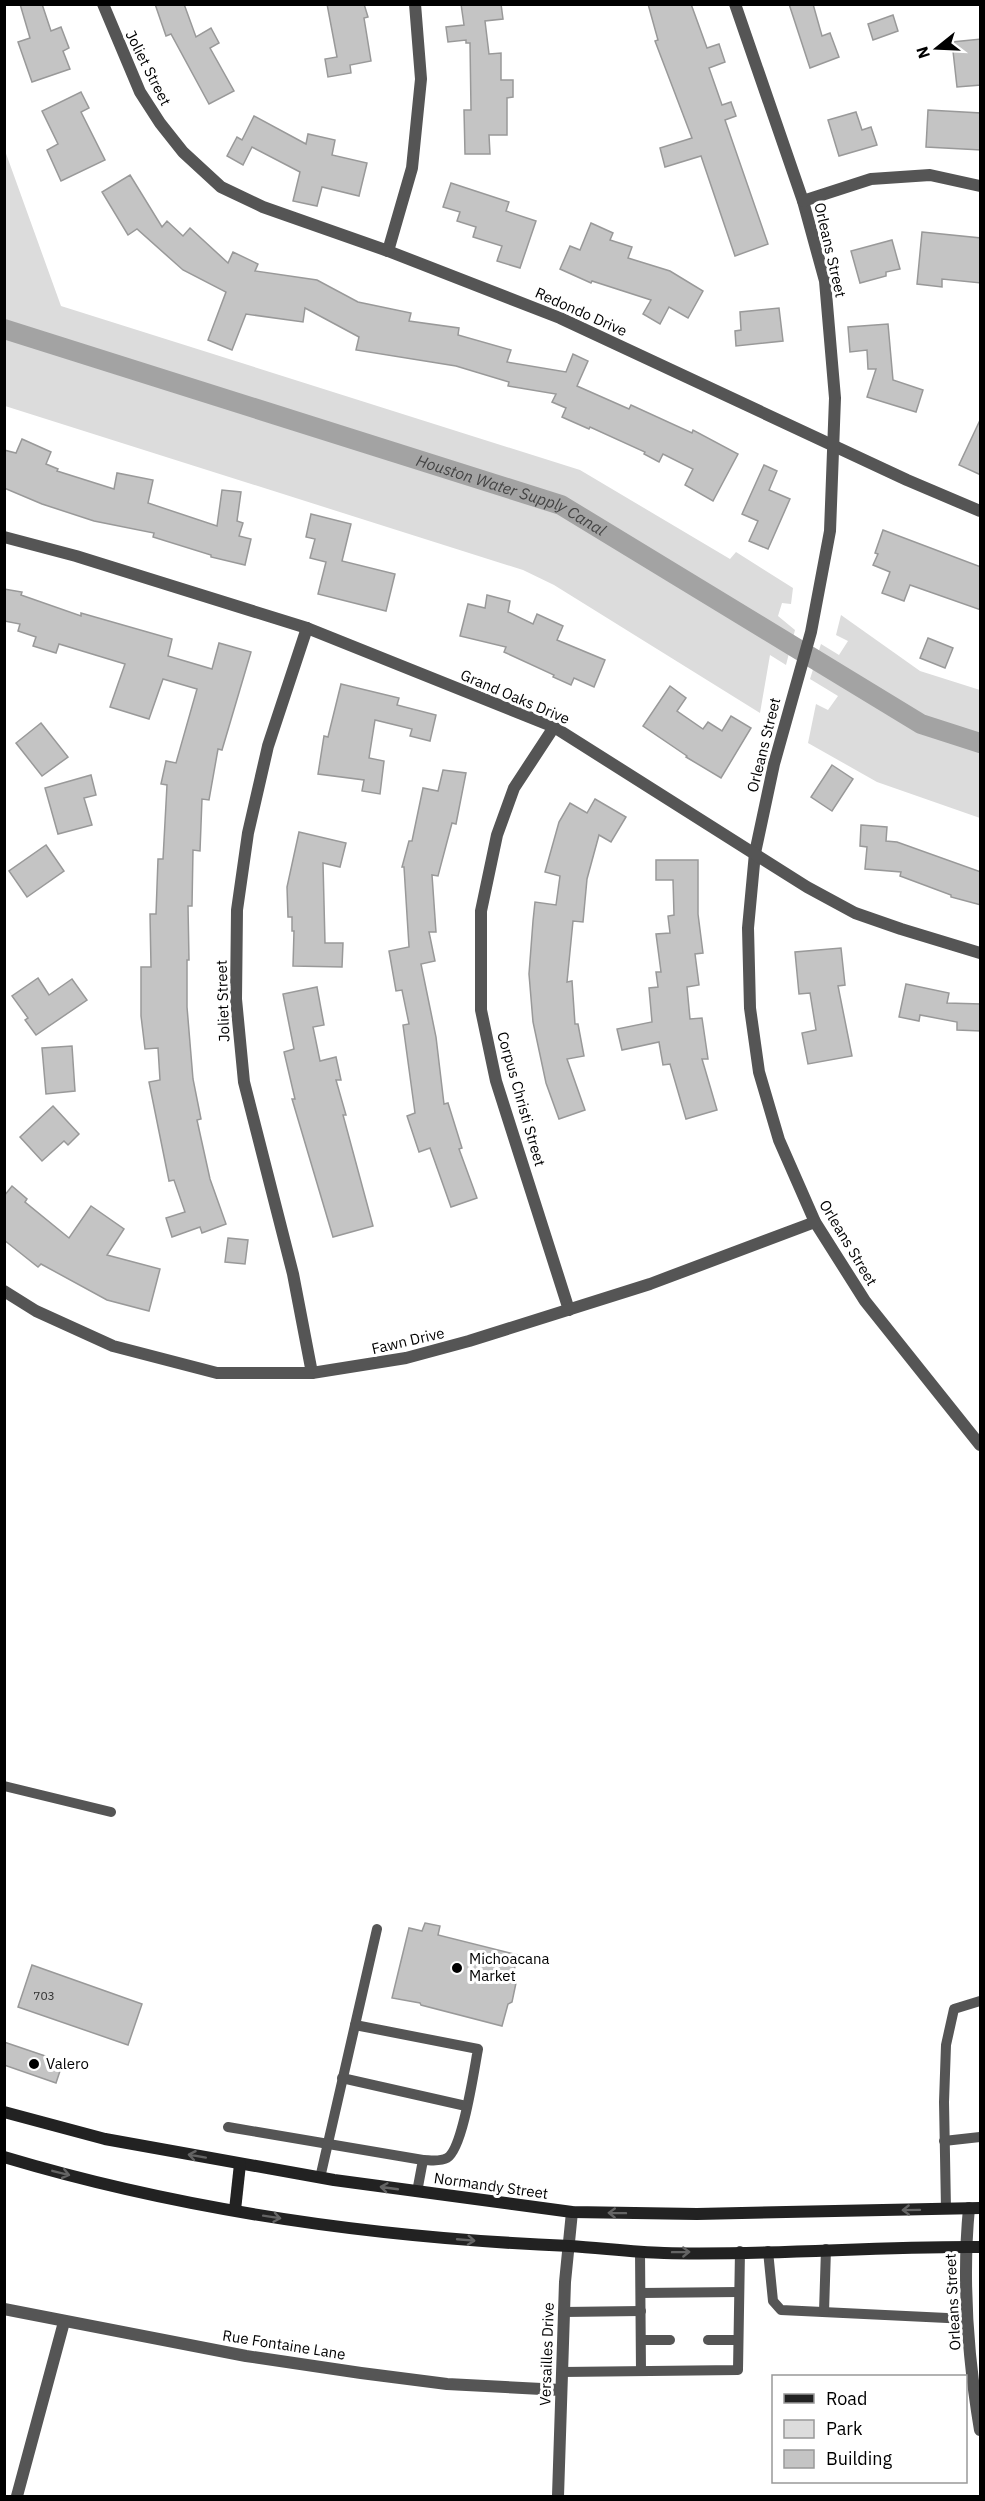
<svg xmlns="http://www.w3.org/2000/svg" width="985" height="2501" font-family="'IBM Plex Sans',sans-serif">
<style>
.green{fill:#dcdcdc}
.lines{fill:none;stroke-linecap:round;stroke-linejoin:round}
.canal{stroke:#a3a3a3;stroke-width:20}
.building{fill:#c4c4c4;stroke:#999;stroke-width:1.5}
.lane{stroke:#555;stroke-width:10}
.street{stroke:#555;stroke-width:12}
.secondary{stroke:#222;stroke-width:12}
.oneway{stroke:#646464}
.poi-dot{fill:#000;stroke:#fff;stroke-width:2}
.labels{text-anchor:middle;stroke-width:6;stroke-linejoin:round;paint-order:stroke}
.number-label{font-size:12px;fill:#313131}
.street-label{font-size:15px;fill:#000;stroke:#fff}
.poi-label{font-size:15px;fill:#000;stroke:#fff;text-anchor:start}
.water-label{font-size:16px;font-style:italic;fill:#444;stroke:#fff}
</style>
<rect width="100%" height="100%" fill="#fff"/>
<g class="green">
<path d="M4 148 61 306 580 470 730 559 736 552 793 588 791 604 782 603 778 616 795 630 786 665 770 655 760 713 554 585 523 570 5 406Z"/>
<path d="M841 615 920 671 980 690V818L877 782 808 743 816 704 828 710 838 696 810 679 821 644 839 655 848 641 836 635Z"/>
</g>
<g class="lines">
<path class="canal" id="s1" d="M4 329 561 505 921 724 980 743"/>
</g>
<g class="building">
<path d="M20 4H42L51 31 61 27 69 48 63 51 70 69 32 82 18 42 30 38Z"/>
<path d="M155 4H184L196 37 211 28 219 43 210 48 234 91 209 104 171 34 166 36Z"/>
<path d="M327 4H364L368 17 364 18 371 61 350 65 351 73 328 77 325 59 337 57Z"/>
<path d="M461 4H501L503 19 485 21 489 54 501 53V80H513V97L507 98V135H489L490 154H465L464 110H471L470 43H466V40L448 42 446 27 464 25Z"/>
<path d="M648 4H691L707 48 719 44 725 62 709 68 722 105 731 102 736 116 725 120 768 244 735 256 701 156 665 167 660 148 692 138 655 41 658 40Z"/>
<path d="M789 4H813L822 36 830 33 839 57 810 68Z"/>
<path d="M893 15 898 31 873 40 868 24Z"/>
<path d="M981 39V85L957 87 952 42Z"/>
<path d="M81 92 89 108 81 112 105 160 61 181 47 150 58 144 42 111Z"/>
<path d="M928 110 981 113V150L926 147Z"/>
<path d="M856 112 862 130 871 127 877 145 839 156 828 120Z"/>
<path d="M254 116 306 144 308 134 335 140 332 155 367 163 359 196 322 187 317 206 293 201 300 172 252 147 243 165 227 156 237 137 242 140Z"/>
<path d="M130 175 162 227 167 221 183 236 190 228 228 263 233 252 258 264 255 271 317 280 358 302 411 313 409 321 459 328 458 335 511 350 507 362 566 372 573 354 588 361 577 386 629 409 631 405 692 433 693 430 738 454 713 501 685 485 693 469 663 454 659 462 644 454 645 452 590 427 589 429 562 417 566 408 552 402 556 394 508 386 509 382 456 366 356 350 359 337 305 308 303 322 246 314 232 350 208 340 226 292 183 270 137 229 128 235 102 192Z"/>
<path d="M451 183 509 202 506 211 536 221 520 268 497 261 502 246 473 237 476 227 457 221 460 212 443 207Z"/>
<path d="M591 223 613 233 610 240 632 247 628 258 670 271 703 291 688 318 669 307 660 324 643 314 651 300 592 281 591 283 560 269 570 246 580 250Z"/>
<path d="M922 232 981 238V283L942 279V287L917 284Z"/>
<path d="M892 240 900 269 886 272V276L860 283 851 251Z"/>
<path d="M779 308 783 341 736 346 735 331 741 330 740 312Z"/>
<path d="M888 324 893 380 923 390 916 412 867 397 876 369H868L867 350 850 352 848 327Z"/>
<path d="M981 418V475L959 465Z"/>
<path d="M22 439 51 452 46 464 58 469 57 471 114 489 117 473 153 480 148 503 217 526 222 490 241 492 237 521 243 523 239 536 251 539 245 565 211 557V555L153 537 154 533 94 521 42 504 4 488V450L16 453Z"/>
<path d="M764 465 777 471 769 490 790 499 768 549 749 541 758 521 742 514Z"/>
<path d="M311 514 351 524 342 561 395 574 386 611 318 594 326 562 310 558 315 539 306 537Z"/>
<path d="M883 530 981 567V610L910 585 904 601 882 593 890 572 873 565 878 554 875 553Z"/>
<path d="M4 589 22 592 21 595 81 616V613L172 639 168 656 212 669 219 643 251 652 222 750 218 749 209 800 202 799 200 851 193 850 192 906H188L189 960H187V1007L193 1079 201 1119 197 1120 210 1179 226 1224 202 1233 200 1227 172 1237 166 1218 185 1212 174 1180 169 1181 149 1082 160 1080 158 1048 145 1049 141 1016V967H151L150 914H156L158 859H163L167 785 161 784 166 761 176 763 197 689 163 679 149 719 110 707 125 664 59 644 56 653 33 646 36 637 18 631 20 624 4 621Z"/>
<path d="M487 595 510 601 508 612 533 624 537 614 563 626 557 640 605 660 594 687 574 678 571 685 553 677 554 675 504 652 506 647 460 636 468 604 485 608Z"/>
<path d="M928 638 953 648 945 668 920 658Z"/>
<path d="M341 684 399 698 397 705 436 715 430 741 410 736 412 729 375 720 369 758 384 761 380 794 362 791 364 780 318 774 324 736 328 737Z"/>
<path d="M670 686 686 698 677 711 703 729 708 722 722 731 731 716 751 728 721 778 686 757 687 756 643 726Z"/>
<path d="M41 723 68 757 42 776 16 743Z"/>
<path d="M832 765 853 779 832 811 811 797Z"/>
<path d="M443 770 466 773 456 824 452 823 438 876 432 875 436 932H429L435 961 421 964 436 1037 444 1104 448 1103 462 1148 459 1149 477 1198 451 1207 430 1148 419 1152 407 1116 415 1113 403 1025 409 1024 402 990 396 991 389 951 409 947 404 867H402L409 841H412L423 788 438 791Z"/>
<path d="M91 775 96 795 84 798 92 825 58 834 45 788Z"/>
<path d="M595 799 626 817 611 842 599 835 587 879 583 922 573 921 567 982 572 981 575 1024H578L584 1056 567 1059 585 1110 559 1119 546 1083 533 1022 529 974 533 921 535 902 556 905 560 876 545 872 559 822 570 803 587 813Z"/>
<path d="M861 825 887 827 886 841 897 842 981 872V905L951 897V895L900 876 901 872 865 869 867 847 860 846Z"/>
<path d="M299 832 346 843 340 867 323 863 325 943H343L342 967 293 966 294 931H292V917H288L287 887Z"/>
<path d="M46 845 64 871 27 897 9 871Z"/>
<path d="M656 860H698V914L703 953 695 954 699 985 687 987 690 1019 702 1018 708 1059H702L717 1110 686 1119 670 1064 663 1065 659 1042 622 1050 617 1029 652 1022 649 988 658 987 656 972H661L656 934 670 933 668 916 674 915 673 880H656Z"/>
<path d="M841 948 845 985 838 986 852 1056 808 1064 802 1033 816 1030 810 993 799 994 795 952Z"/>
<path d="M38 978 49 995 72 979 87 1000 36 1035 25 1020 28 1018 12 996Z"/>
<path d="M906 984 949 993 947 1003 981 1004V1031L957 1030V1022L920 1015 919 1021 899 1017Z"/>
<path d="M317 987 324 1025 313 1027 320 1061 336 1057 341 1080H336L346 1115H343L373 1226 333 1237 292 1099H295L284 1052 294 1049 283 994Z"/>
<path d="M72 1046 75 1091 46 1094 42 1048Z"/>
<path d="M53 1106 79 1134 68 1145 64 1141 42 1161 20 1137Z"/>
<path d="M12 1186 27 1199 25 1202 69 1238 91 1206 124 1229 107 1255 160 1269 149 1311 107 1300 41 1264 38 1267 4 1240V1196Z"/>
<path d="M228 1238 248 1240 245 1264 225 1262Z"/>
<path d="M425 1923 440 1926 438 1935 518 1955 511 1982 516 1983 512 2002 508 2004 502 2026 421 2005 420 2003 392 1998 409 1928 422 1931Z"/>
<path d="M32 1965 142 2004 128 2045 18 2007Z"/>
<path d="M4 2042 63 2062 56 2083 4 2065Z"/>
</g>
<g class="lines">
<g class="lane">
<path d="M4 1786 111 1812"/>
<path d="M355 2025 478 2049C474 2070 463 2149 447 2158 440 2162 430 2160 423 2160"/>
<path d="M342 2078 466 2106"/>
<path d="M228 2127 423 2160 417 2192"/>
<path d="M944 2141 980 2137"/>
<path d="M320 2178 377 1929"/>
<path d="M946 2209 944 2102 946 2045 954 2009 980 2001"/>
<path d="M640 2251 641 2371"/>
<path d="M768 2251 773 2301 781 2310 968 2319"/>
<path d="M641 2293 739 2292"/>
<path d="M564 2312 641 2311"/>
<path d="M824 2312 826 2249"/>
<path d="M641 2340H670"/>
<path d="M708 2340H738"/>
<path d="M562 2372 738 2370 740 2251"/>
</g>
<g class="street">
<path d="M103 4 140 92 160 123 183 152 221 187 263 207 388 251 560 318 907 480 980 511"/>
<path d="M735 4 803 201 825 281 835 398 830 531 811 632 774 764 755 853 748 928 750 1008 759 1072 779 1140 815 1222 865 1301 980 1445"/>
<path d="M803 201 871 179 930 175 980 186"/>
<path d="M388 251 412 168 421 79 415 4"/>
<path d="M4 537 76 556 307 628 554 727 807 887 855 913 901 929 980 953"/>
<path d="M307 628 268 746 248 833 237 910 236 999 244 1082 293 1274 312 1373"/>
<path d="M554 727 514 788 497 835 481 911V1010L496 1081 569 1310"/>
<path d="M4 1291 36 1311 113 1346 217 1373H312L406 1358 469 1341 650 1284 815 1222"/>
<path d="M969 2208C962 2281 968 2358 980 2430"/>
<path d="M4 2309 246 2356 361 2373 447 2384 561 2390"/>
<path d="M17 2496 64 2322"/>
<path d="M558 2496 565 2282 572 2212"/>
</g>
<g class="secondary">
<path d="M4 2112 105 2139 334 2180 572 2212 697 2214 980 2208"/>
<path d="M4 2157C188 2212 379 2238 570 2246 601 2248 633 2252 664 2253 769 2256 875 2246 980 2247"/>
<path d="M235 2210 240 2164"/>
</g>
</g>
<defs><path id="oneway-shaft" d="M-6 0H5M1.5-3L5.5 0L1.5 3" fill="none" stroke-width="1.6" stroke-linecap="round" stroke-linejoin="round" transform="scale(1.5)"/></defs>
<g class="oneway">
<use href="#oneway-shaft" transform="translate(197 2156) rotate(-170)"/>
<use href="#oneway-shaft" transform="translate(61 2173) rotate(14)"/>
<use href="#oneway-shaft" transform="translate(389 2188) rotate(-172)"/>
<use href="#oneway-shaft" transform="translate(911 2210) rotate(179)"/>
<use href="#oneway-shaft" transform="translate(617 2213) rotate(-179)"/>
<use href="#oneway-shaft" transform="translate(272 2217) rotate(9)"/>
<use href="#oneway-shaft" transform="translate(466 2240) rotate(5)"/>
<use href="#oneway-shaft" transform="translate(681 2252) rotate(-1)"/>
</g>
<g class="poi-dot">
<circle cx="457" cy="1968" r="6"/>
<circle cx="34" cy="2064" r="6"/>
</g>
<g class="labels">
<g class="number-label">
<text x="44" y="2000">703</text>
</g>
<g class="street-label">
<text transform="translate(148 68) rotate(63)" y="5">Joliet Street</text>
<text transform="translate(830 250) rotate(77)" y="5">Orleans Street</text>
<text transform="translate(581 312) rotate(24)" y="5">Redondo Drive</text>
<text transform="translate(515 697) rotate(23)" y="5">Grand Oaks Drive</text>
<text transform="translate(764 745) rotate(-76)" y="5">Orleans Street</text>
<text transform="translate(223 1001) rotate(-92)" y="5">Joliet Street</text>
<text transform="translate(521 1099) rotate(74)" y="5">Corpus Christi Street</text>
<text transform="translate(848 1243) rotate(59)" y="5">Orleans Street</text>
<text transform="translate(408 1341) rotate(-13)" y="5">Fawn Drive</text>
<text transform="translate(491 2186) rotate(8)" y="5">Normandy Street</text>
<text transform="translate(953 2302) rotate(-93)" y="5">Orleans Street</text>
<text transform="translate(284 2345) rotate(9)" y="5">Rue Fontaine Lane</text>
<text transform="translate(547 2354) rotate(-88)" y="5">Versailles Drive</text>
</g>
<g class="poi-label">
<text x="469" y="1964">Michoacana<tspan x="469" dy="17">Market</tspan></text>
<text x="46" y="2069">Valero</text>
</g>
<g class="water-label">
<text dy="6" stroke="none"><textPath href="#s1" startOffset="534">Houston Water Supply Canal</textPath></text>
</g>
</g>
<rect width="985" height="2501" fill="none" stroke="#000000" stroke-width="12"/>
<rect x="772" y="2375" width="195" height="108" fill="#ffffff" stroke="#999999" stroke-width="1.5"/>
<rect x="784" y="2394" width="30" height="9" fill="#222222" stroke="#999999" stroke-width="1.5"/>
<text x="826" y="2405" font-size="18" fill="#000000">Road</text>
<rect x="784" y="2420" width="30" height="18" fill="#dcdcdc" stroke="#999999" stroke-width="1.5"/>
<text x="826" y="2435" font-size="18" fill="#000000">Park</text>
<rect x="784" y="2450" width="30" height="18" fill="#c4c4c4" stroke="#999999" stroke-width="1.5"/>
<text x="826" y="2465" font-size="18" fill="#000000">Building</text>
<g transform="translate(937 48) rotate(252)" stroke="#ffffff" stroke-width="4.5" paint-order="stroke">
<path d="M0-4.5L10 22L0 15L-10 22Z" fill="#000000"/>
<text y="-9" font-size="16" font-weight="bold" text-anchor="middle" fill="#000000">N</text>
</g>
</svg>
